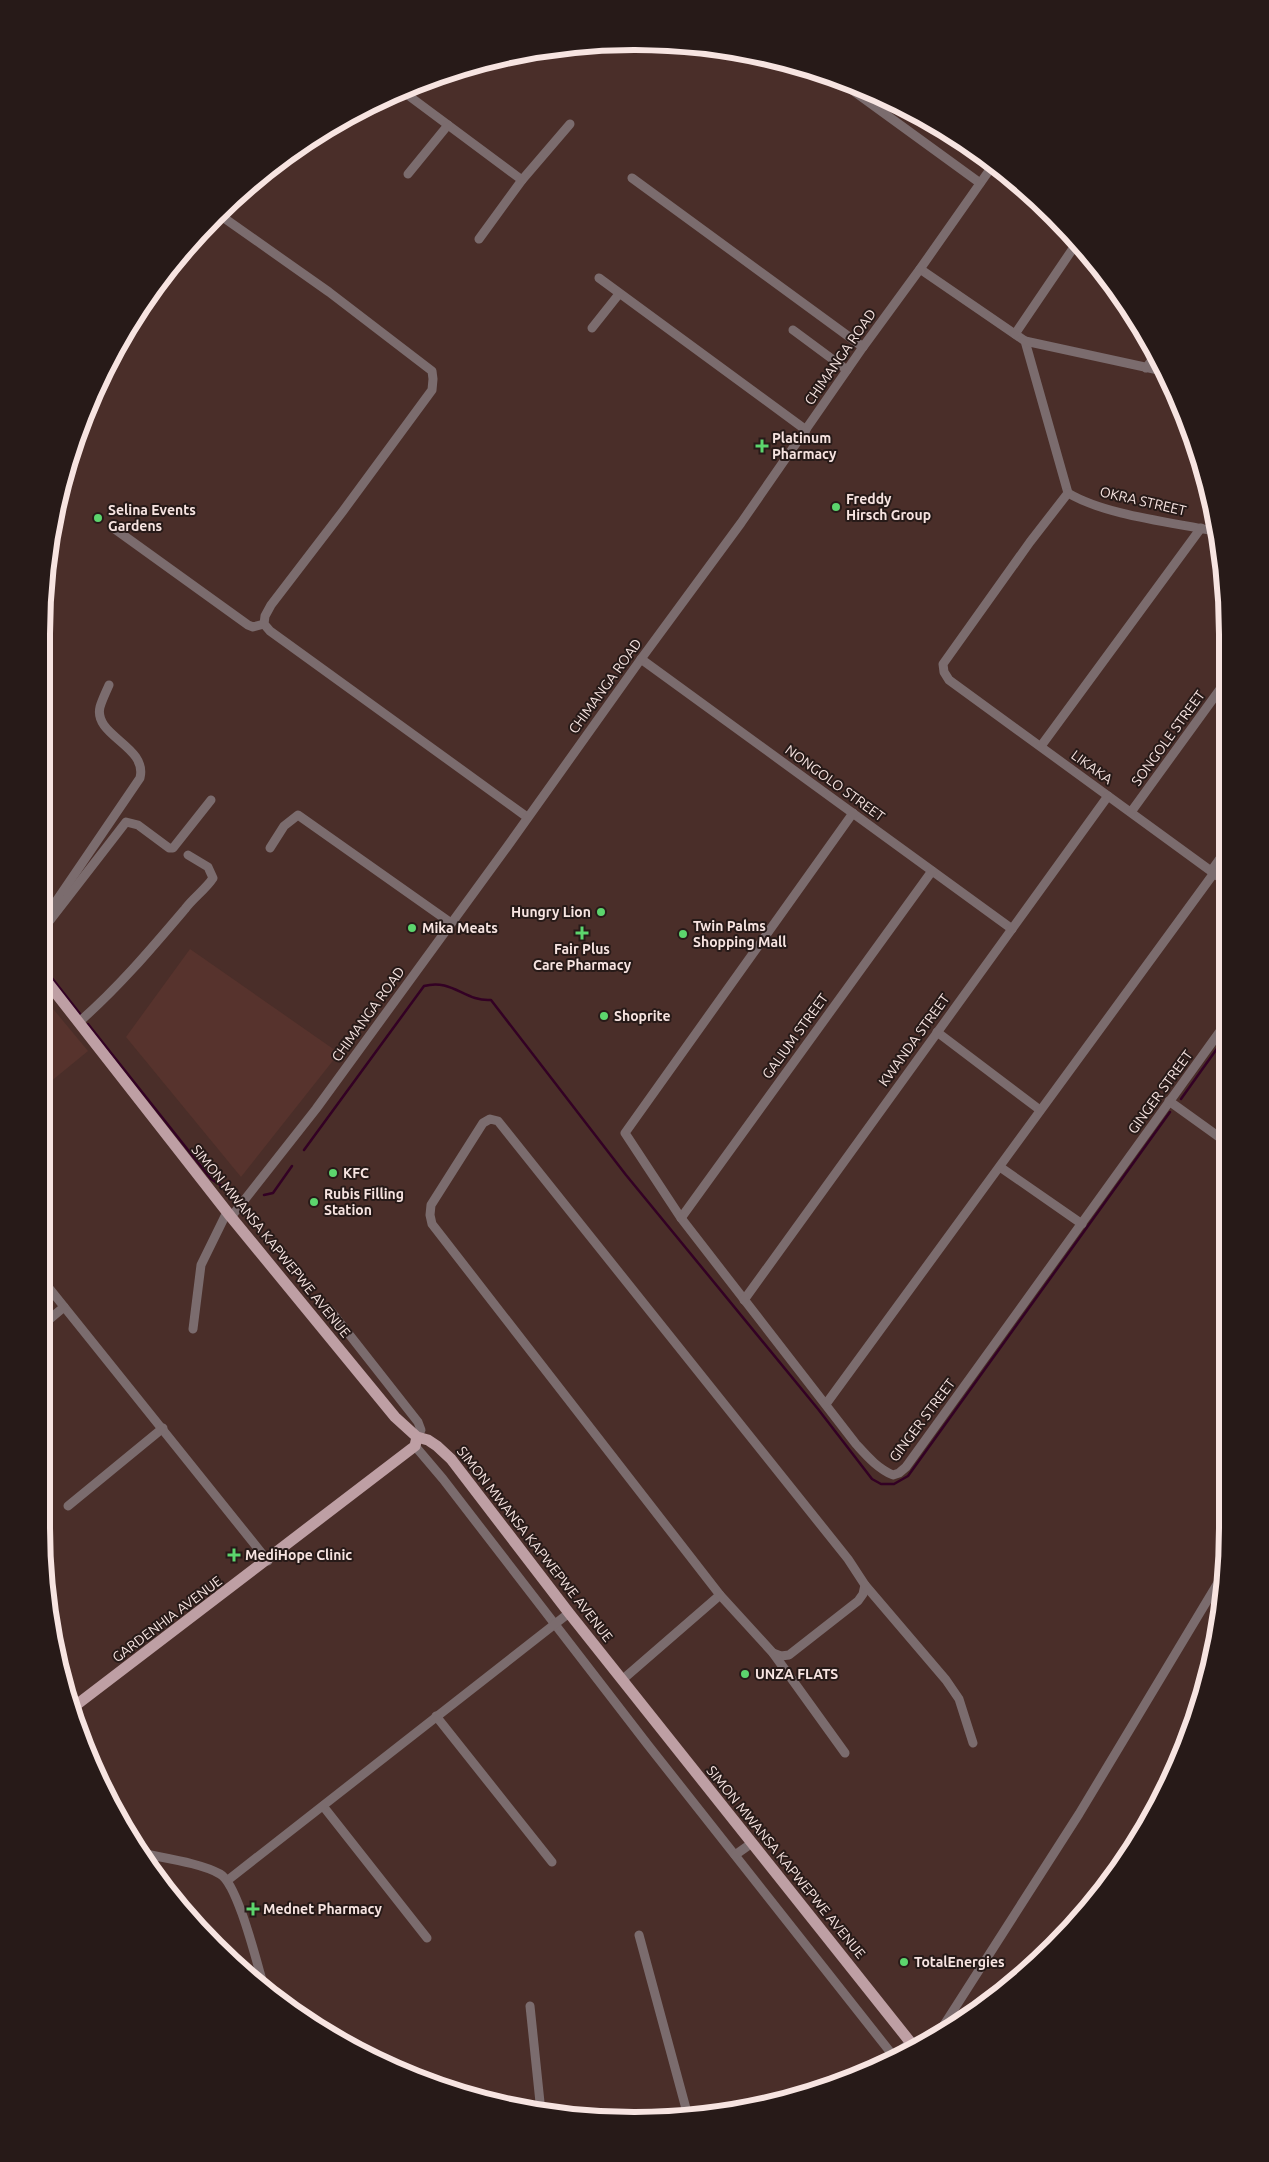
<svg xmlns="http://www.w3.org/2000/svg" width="1269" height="2162" font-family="Ubuntu,sans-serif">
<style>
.built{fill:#57332d}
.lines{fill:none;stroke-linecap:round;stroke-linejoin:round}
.stream{stroke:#330124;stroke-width:2.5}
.minor{stroke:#7b6c6e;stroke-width:9}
.major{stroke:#be9fa4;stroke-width:11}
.poi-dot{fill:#5cd56d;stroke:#271a18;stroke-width:2}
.labels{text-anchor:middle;stroke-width:4;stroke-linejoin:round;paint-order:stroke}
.street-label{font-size:14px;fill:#f7e4e1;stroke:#271a18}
.poi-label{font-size:14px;font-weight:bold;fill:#f7e4e1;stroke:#271a18;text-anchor:start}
.rim{fill:none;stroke:#f7e4e1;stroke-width:6}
</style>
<rect width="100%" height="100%" fill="#4a2e29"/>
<g class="built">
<path d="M190 949 339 1053 241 1177 126 1037Z"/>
<path d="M44 998 88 1051 44 1087Z"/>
</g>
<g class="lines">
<g class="stream">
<path d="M44 968 81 1015"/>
<path d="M88 1024 211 1179 234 1194"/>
<path d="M1181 1099 1226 1036"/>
<path d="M304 1150 424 986C452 978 465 1002 491 1000L626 1175 818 1409 872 1479 881 1484H894L908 1476 1170 1112"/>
<path d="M264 1195 273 1193 292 1166"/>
</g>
<g class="minor">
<path d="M837 79 980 183"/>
<path d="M401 90 522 180"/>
<path d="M408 174 448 125"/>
<path d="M632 178 863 347"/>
<path d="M217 213 329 292 432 371 433 379 432 390 343 511 271 605 265 616 264 624 270 631 527 817"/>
<path d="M479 239 522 180 570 124"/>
<path d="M920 269 1025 341 1068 493"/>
<path d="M599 278 806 430"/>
<path d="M592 328 619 294"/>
<path d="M793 330 847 370"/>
<path d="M1015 334 1076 244"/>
<path d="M1025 341 1163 371"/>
<path d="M1146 368 1156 354"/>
<path d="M1068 493 1030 542 943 664 944 672 949 680 1226 882"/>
<path d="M1068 493C1105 515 1170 522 1214 531"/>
<path d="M112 527 248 625 253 627 264 624"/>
<path d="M641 659 1012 929"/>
<path d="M1041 746 1201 528"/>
<path d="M1131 812 1226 681"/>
<path d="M853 813 625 1133 681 1218 856 1444C867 1456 877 1468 893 1475L899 1473 906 1467 1226 1023"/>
<path d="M270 848 284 826 298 815 451 923"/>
<path d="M1211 871 1226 850"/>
<path d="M44 919 140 778C148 746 93 736 100 707 102 700 106 692 109 685"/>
<path d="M44 928 126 822 138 825 169 848H173L211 800"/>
<path d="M79 1022C118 988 151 949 185 909 193 898 206 889 213 878L208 867 188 855"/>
<path d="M937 1032 1040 1110"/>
<path d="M1169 1101 1226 1142"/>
<path d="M1000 1167 1082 1224"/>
<path d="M231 1217 316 1109 507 847 641 659 741 523 863 347 920 269 993 165"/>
<path d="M681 1218 932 871"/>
<path d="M45 1283 268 1561"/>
<path d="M744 1300 1108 796"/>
<path d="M330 1310 418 1422 421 1430 417 1437"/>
<path d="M45 1323 64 1307"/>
<path d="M193 1329 201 1265 227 1212"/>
<path d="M826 1404 1214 873"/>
<path d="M415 1446 443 1479 648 1745 895 2058"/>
<path d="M68 1506 163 1428"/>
<path d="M773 1653 781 1656 789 1655 858 1601 863 1594 865 1585"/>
<path d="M622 1680 720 1595"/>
<path d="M436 1716 552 1862"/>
<path d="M845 1753 773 1653 720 1595 432 1224 430 1215 431 1205 483 1123 490 1119 498 1121 848 1559 865 1585 946 1680 959 1699 973 1743"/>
<path d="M323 1806 427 1938"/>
<path d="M141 1853C163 1858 201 1863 220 1874 238 1884 257 1964 264 1987"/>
<path d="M735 1855 752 1843"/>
<path d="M228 1880 569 1613"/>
<path d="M639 1935 688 2116"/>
<path d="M530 2006 541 2112"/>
<path d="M935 2039 1079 1814 1225 1571"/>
<path d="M884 2063 911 2042"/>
<path d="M393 2067V2068"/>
</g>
<g class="major">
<path d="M44 978 231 1217 395 1417 417 1437 428 1440 437 1446 451 1459 569 1613 915 2048"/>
<path d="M71 1709 415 1446 417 1437"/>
</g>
</g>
<g class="poi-dot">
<path d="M759.5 438.5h5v5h5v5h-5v5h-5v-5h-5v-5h5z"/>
<circle cx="836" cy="507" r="5"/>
<circle cx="98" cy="518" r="5"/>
<circle cx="601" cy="912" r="5"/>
<circle cx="412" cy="928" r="5"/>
<path d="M579.5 925.5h5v5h5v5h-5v5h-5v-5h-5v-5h5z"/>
<circle cx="683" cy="934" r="5"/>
<circle cx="604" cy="1016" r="5"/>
<circle cx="333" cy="1173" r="5"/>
<circle cx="314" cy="1202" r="5"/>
<path d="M231.5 1547.5h5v5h5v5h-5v5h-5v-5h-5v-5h5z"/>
<circle cx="745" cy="1674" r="5"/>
<path d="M250.5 1901.5h5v5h5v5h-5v5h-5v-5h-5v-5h5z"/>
<circle cx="904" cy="1962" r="5"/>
</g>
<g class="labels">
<g class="street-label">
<text transform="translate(840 357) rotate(-55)" y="5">CHIMANGA ROAD</text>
<text transform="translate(1143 501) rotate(13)" y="5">OKRA STREET</text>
<text transform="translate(605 686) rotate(-54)" y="5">CHIMANGA ROAD</text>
<text transform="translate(1168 738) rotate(-54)" y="5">SONGOLE STREET</text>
<text transform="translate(1092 767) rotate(36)" y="5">LIKAKA</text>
<text transform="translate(835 783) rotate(36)" y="5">NONGOLO STREET</text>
<text transform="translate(368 1014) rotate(-54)" y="5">CHIMANGA ROAD</text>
<text transform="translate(795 1036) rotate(-54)" y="5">GALIUM STREET</text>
<text transform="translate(914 1040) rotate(-54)" y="5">KWANDA STREET</text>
<text transform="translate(1160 1092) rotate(-54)" y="5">GINGER STREET</text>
<text transform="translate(271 1241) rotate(51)" y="5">SIMON MWANSA KAPWEPWE AVENUE</text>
<text transform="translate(922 1420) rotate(-53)" y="5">GINGER STREET</text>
<text transform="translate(535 1544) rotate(52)" y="5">SIMON MWANSA KAPWEPWE AVENUE</text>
<text transform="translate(167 1619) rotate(-37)" y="5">GARDENHIA AVENUE</text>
<text transform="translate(786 1862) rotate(51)" y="5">SIMON MWANSA KAPWEPWE AVENUE</text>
</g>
<g class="poi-label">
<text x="772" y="443">Platinum<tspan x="772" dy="16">Pharmacy</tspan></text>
<text x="846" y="504">Freddy<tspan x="846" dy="16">Hirsch Group</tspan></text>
<text x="108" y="515">Selina Events<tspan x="108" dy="16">Gardens</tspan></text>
<text x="591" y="917" text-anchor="end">Hungry Lion</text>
<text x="693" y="931">Twin Palms<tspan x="693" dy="16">Shopping Mall</tspan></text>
<text x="422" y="933">Mika Meats</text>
<text x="582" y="954" text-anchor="middle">Fair Plus<tspan x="582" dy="16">Care Pharmacy</tspan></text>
<text x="614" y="1021">Shoprite</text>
<text x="343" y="1178">KFC</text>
<text x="324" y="1199">Rubis Filling<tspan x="324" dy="16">Station</tspan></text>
<text x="245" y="1560">MediHope Clinic</text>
<text x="755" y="1679">UNZA FLATS</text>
<text x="263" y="1914">Mednet Pharmacy</text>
<text x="914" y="1967">TotalEnergies</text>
</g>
</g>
<path d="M0 0H1269V2162H0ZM634 50H635A584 584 0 0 1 1219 634V1528A584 584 0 0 1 635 2112H634A584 584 0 0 1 50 1528V634A584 584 0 0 1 634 50Z" fill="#271a18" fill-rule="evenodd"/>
<path class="rim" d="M634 50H635A584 584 0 0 1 1219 634V1528A584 584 0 0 1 635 2112H634A584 584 0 0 1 50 1528V634A584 584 0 0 1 634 50Z"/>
</svg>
